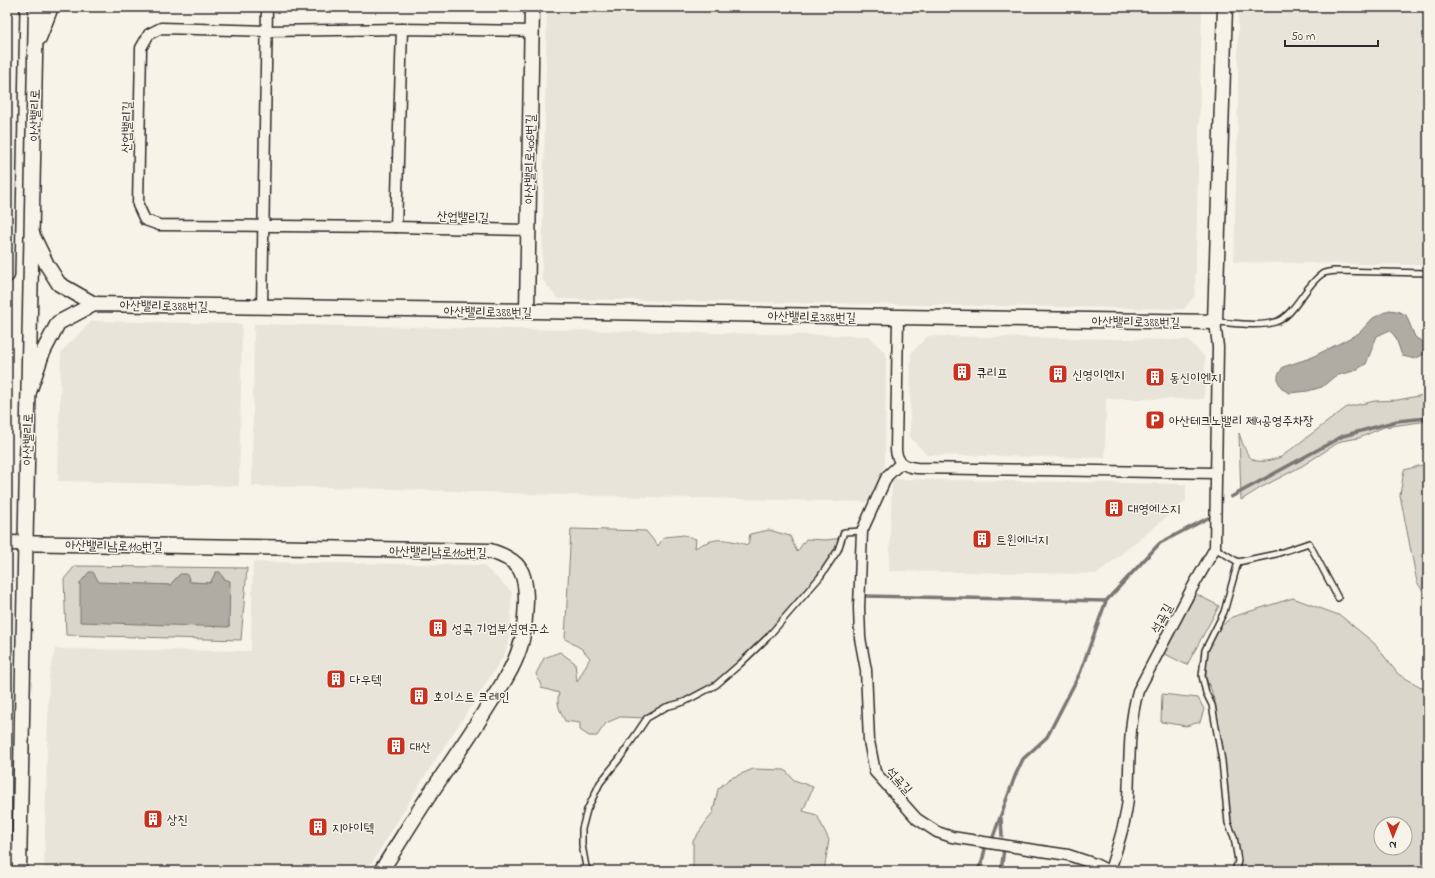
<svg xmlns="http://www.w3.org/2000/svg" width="1435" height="878" font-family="'Indie Flower','Poor Story',sans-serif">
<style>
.built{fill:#e8e4da}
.green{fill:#dad6cc;stroke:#82807c;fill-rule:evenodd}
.water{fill:#afaca4;stroke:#7a7874}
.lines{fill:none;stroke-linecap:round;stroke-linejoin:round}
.stream{stroke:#7a7874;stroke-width:3.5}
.lane-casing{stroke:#2b2b2b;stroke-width:8}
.street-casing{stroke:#2b2b2b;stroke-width:13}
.secondary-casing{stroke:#2b2b2b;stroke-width:17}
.lane{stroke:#f7f3e8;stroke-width:5}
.street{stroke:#f7f3e8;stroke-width:10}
.secondary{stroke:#f7f3e8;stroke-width:14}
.labels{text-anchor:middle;stroke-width:3;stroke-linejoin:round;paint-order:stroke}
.street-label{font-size:13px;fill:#2b2b2b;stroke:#f7f3e8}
.poi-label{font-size:13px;fill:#2b2b2b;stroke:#f7f3e8;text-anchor:start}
</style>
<rect width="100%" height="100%" fill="#f7f3e8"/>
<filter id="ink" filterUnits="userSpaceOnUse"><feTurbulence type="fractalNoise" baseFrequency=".025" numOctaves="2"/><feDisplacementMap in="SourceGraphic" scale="8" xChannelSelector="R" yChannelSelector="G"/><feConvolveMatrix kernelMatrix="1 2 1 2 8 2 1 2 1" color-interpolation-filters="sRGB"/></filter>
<g filter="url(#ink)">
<g class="built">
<path d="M547 7H1202L1195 295 1184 309 558 299 542 279Z"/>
<path d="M1238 7H1428V265L1234 262 1238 109Z"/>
<path d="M92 321 242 324 239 486 58 481 61 352Z"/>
<path d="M254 324 869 336 886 354 885 465 869 502 562 495 360 488 252 486Z"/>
<path d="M928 336 1188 340 1205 357 1204 399H1106L1105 458 927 455 910 437 911 353Z"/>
<path d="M892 479 1186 484V501L1097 574 889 571Z"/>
<path d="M253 562 483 565 512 592 510 639 504 655 494 671 423 779 367 871H44L49 675 55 649 251 651Z"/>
</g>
<g class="green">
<path d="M1428 394V421L1384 427 1359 438 1341 441 1302 466 1262 487 1241 500 1239 433C1248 460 1251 467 1281 457L1347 407 1375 401 1398 400Z"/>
<path d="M1426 464H1428V599L1417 582 1400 495 1404 470Z"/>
<path d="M571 529 646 531 658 546 664 537 684 535 696 539 695 548C716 536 725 539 748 545L750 534 769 530 790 536 797 552 806 539 826 540 842 538 820 577 767 638 716 685 647 718 620 717 606 723 597 736H589L580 730V723L565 721C560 711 556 704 559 693L542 688 536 674 544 658 560 652 575 663 577 682 590 658 582 649 565 639Z"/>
<path d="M75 566 247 568 241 640 66 635 64 579ZM216 572 224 579 229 626 80 583 170 585 180 574 190 582 210 583Z"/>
<path d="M1196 594 1219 606 1187 665 1163 653Z"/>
<path d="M1293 598 1341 616 1374 643 1398 674 1428 691V871H1241L1224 801 1216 707 1212 692 1206 678V654L1215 631 1232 617ZM1381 824H1405V848H1381Z"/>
<path d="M1162 694 1198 698 1204 709 1200 722 1186 726 1161 722Z"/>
<path d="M753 769 785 770 794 780 813 787 803 811 817 815 829 840 824 871H693V841L713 812 718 789 729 779Z"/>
</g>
<g class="water">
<path d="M1389 310 1397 311 1406 315 1415 337 1424 343 1428 342V352L1415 359 1403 356 1401 353 1396 338 1390 330 1377 336 1366 364 1354 371 1335 376 1322 387 1308 391 1290 393 1282 389 1278 381V375L1283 367 1310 358 1340 343 1359 333 1373 318Z"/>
<path d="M89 572H93L99 582 170 585 180 574H187L190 582 210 583 216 572H220L224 579 230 581 229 627 80 622V583Z"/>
</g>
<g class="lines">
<g class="stream">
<path d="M1231 497 1343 436 1397 421 1428 418"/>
<path d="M865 596 1106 601"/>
<path d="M1001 818 1002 836"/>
<path d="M993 837 1015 776 1023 759 1047 737 1080 673 1106 601 1160 543 1208 518"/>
<path d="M882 871 888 868 892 871"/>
<path d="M977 871 982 862 985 849"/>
<path d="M1001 871 1004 849"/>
</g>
<defs>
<g id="lane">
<path d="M1217 322C1234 323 1259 327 1275 322 1294 317 1305 285 1322 274 1325 272 1330 272 1334 271L1428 273"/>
<path d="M1215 548 1238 562 1276 554 1309 543 1338 598"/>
<path d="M589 871 586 867 582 845V829L587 810 600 783 620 758 647 718 666 707 684 702 716 685 740 664 767 638 820 577 838 550 844 532 862 531"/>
<path d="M1235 871 1238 861 1234 837 1228 823 1222 761 1212 705 1206 693 1202 676 1205 650 1224 612 1238 562"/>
</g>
<g id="street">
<path d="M396 227 402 29"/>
<path d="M528 230 396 227 159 225 145 220 138 205 141 48 149 34 161 28 267 31 402 29 532 31"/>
<path d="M262 307 267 7"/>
<path d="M898 317 896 450C897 463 905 467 917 468L1216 473"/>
<path d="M901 463 887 476 862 531 859 607 860 638 866 670 869 741 875 772 917 819 937 832 952 837 1021 848 1068 855 1095 864 1109 871"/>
<path d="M1111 871V867C1118 845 1126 821 1128 798 1130 762 1128 726 1138 691L1191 590 1215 548 1218 347 1215 322"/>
</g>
<g id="secondary">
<path d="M39 38 51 7"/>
<path d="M32 234 47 265 59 284 94 304"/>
<path d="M7 275 12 7"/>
<path d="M527 311 532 7"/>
<path d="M29 392 42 354 58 323 94 304 1215 322 1225 7"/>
<path d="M7 543 490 551C520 560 526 571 526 602 525 617 525 632 520 647 514 667 502 685 490 703 471 734 450 764 430 794 413 819 398 845 381 871"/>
<path d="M19 871 36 7"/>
</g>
</defs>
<use href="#lane" class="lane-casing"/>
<use href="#street" class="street-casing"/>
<use href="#secondary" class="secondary-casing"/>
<use href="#lane" class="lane"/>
<use href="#street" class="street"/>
<use href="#secondary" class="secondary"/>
</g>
</g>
<defs>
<symbol id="building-square" viewBox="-11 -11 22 22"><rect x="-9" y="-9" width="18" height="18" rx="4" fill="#c8321e" stroke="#f7f3e8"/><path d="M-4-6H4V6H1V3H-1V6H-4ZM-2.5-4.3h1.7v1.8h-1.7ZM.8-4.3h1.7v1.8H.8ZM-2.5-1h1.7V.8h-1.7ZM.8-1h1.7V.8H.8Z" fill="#fff"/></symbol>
<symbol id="parking-square" viewBox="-11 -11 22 22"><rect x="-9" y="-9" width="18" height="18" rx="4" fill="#c8321e" stroke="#f7f3e8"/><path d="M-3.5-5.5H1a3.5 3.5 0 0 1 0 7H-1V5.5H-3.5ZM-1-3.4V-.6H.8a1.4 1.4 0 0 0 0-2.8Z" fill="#fff"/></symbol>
</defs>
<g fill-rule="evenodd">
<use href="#building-square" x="951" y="361" width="22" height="22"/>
<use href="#building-square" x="1047" y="363" width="22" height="22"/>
<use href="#building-square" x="1144" y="366" width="22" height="22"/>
<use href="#parking-square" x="1144" y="409" width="22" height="22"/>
<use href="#building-square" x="1103" y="497" width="22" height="22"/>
<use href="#building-square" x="971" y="528" width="22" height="22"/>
<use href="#building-square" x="427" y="617" width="22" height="22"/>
<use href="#building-square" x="325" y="668" width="22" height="22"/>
<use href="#building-square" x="408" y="685" width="22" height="22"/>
<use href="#building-square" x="385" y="735" width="22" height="22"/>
<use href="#building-square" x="142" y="808" width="22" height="22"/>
<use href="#building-square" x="307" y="816" width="22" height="22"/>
</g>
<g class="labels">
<g class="street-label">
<text transform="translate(34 115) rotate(-89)" y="5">아산밸리로</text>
<text transform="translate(126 127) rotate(-89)" y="5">산업밸리길</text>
<text transform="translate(529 159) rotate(-89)" y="5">아산밸리로406번길</text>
<text transform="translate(463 216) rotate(2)" y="5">산업밸리길</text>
<text transform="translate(164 305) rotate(1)" y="5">아산밸리로388번길</text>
<text transform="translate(488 311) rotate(1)" y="5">아산밸리로388번길</text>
<text transform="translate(812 316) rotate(1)" y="5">아산밸리로388번길</text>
<text transform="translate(1136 321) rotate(1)" y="5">아산밸리로388번길</text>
<text transform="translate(27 439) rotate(-89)" y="5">아산밸리로</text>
<text transform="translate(114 545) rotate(1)" y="5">아산밸리남로110번길</text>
<text transform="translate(438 551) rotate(1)" y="5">아산밸리남로110번길</text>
<text transform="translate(1161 618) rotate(-62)" y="5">석곡길</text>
<text transform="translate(900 780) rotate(48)" y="5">석곡길</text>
</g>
<g class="poi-label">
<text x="976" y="377">큐리프</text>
<text x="1072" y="379">신영이엔지</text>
<text x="1169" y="382">동신이엔지</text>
<text x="1169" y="425">아산테크노밸리 제4공영주차장</text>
<text x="1128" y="513">대영에스지</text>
<text x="996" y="544">트윈에너지</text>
<text x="452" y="633">성곡 기업부설연구소</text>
<text x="350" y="684">다우텍</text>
<text x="433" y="701">호이스트 크레인</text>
<text x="410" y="751">대산</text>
<text x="167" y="824">상진</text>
<text x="332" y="832">지아이텍</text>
</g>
</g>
<rect width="1435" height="878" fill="none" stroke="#f7f3e8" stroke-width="24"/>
<rect x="12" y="12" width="1411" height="854" fill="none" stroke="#2b2b2b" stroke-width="1.5" filter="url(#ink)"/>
<g transform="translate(1393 836) rotate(181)"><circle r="19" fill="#f7f3e8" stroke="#a5a39c"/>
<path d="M0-3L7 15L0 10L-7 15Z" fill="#c8321e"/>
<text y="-6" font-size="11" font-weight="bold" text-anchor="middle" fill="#2b2b2b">N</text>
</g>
<path d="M1285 40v6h93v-6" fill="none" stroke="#2b2b2b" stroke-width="2"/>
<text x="1291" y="40" font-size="12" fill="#2b2b2b" stroke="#f7f3e8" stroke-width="3" paint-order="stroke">50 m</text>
</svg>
